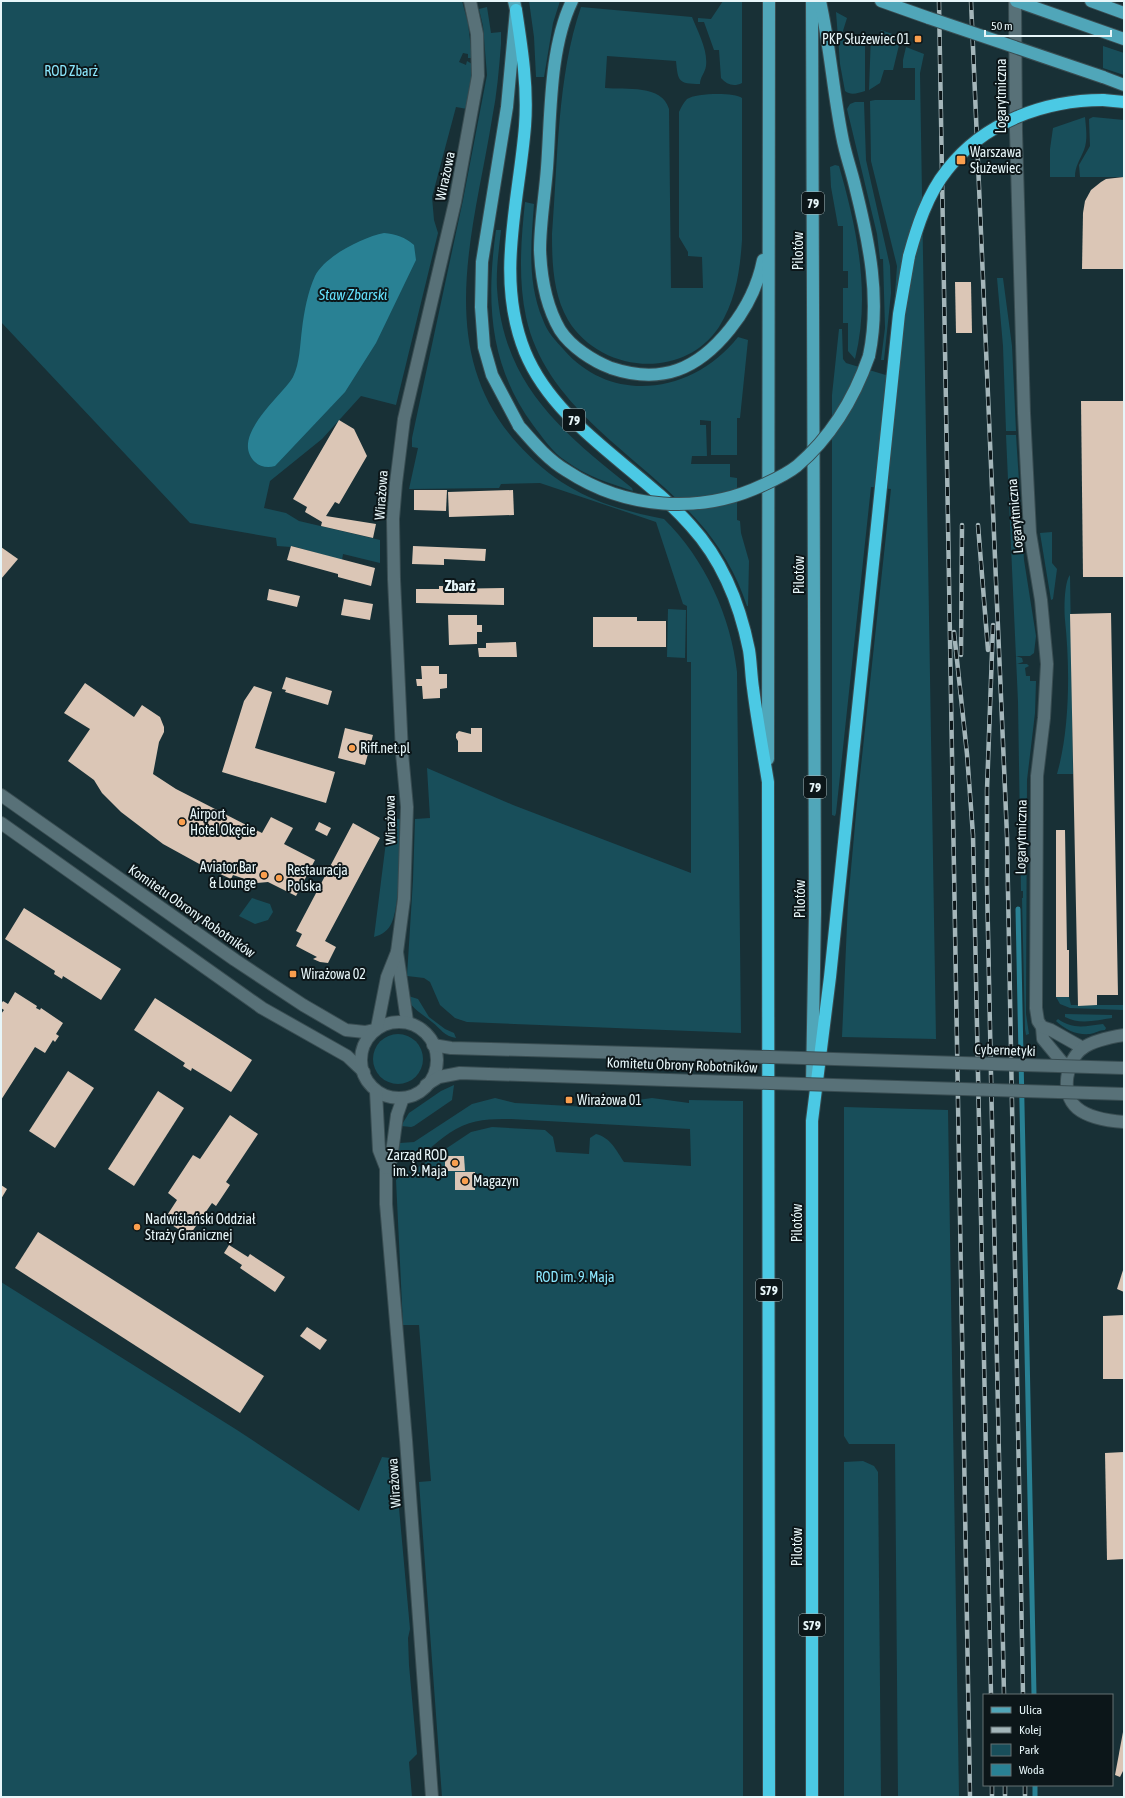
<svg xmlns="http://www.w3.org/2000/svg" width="1125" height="1798" font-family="'Asap Condensed',sans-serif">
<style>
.green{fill:#184e5a}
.water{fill:#298194}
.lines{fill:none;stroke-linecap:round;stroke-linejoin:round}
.stream{stroke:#298194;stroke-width:5}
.building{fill:#dbc6b6}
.minor-casing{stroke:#394d52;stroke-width:14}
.major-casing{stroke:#394d52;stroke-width:14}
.highway-casing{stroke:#394d52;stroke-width:14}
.minor{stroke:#587178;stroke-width:12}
.major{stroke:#50a6b9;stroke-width:12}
.highway{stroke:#4bc9e4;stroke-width:12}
.rail-casing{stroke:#a4b6ba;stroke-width:4.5}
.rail{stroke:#0c1619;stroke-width:3;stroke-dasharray:9;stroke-linecap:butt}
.minor-bridge-casing{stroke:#394d52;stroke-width:14;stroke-linecap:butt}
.major-bridge-casing{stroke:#394d52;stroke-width:14;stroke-linecap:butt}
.highway-bridge-casing{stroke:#394d52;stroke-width:14;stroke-linecap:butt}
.minor-bridge{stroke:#587178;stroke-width:12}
.major-bridge{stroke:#50a6b9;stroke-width:12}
.highway-bridge{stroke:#4bc9e4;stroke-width:12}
.poi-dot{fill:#fa9f4e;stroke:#0c1619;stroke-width:1.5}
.labels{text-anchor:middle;stroke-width:4;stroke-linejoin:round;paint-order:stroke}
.shield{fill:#0c1619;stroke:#a5b3b6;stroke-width:1}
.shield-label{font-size:13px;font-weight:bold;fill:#e7f6f9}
.poi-label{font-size:14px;fill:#e7f6f9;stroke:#0c1619;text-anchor:start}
.park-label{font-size:14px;fill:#8be6fc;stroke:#0c1619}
.street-label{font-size:14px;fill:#e7f6f9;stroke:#0c1619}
.water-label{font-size:15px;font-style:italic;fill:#64e0fb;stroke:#0c1619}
.neighbourhood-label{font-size:15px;font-weight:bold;fill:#e7f6f9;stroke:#0c1619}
</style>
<rect width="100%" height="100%" fill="#183036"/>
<g class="green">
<path d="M1 1H462L468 23 472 58H468V54L463 53 459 62 466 65 467 61 472 64V76L467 109 456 107 432 197 434 220 438 233 396 405 361 396 322 439 270 481 264 508 286 513 299 521 380 540V563L343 554 342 560 292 546 291 547 277 546 276 538 190 523 1 322Z"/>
<path d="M529 1H560L553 23 544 77H536L534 37Z"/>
<path d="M723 1H742V83C734 87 727 85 721 78L719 50H714L704 22H698V18L711 19Z"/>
<path d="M487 7 491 33 501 32V44C499 69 497 94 492 119 474 230 433 349 517 443 560 491 603 507 664 519 705 559 731 617 737 672L741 1033 467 1022 455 1018 440 1005 430 982 424 978 407 976 413 880 415 819 430 818 427 768 513 805 691 873V662H687V606L683 604 656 522 540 483 501 484 499 488 409 489 418 448 412 447V438L463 200 487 75 483 26 479 9Z"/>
<path d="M581 7 692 17C698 32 708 50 706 66 705 73 700 77 700 84 678 84 678 81 676 61L607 56 605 88C626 90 662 84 669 109L671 288H703L702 257 688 256V252L679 237V112C681 108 683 103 687 99 696 93 734 92 742 98V240C740 270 736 300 719 327 683 381 600 373 568 320 553 294 552 263 552 234 558 160 557 77 581 7Z"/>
<path d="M836 12 847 18 842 34 863 42 865 45V91C858 93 851 96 845 91L840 64Z"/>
<path d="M881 30 901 37 893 70H884L880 83 869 90 871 34 878 37Z"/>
<path d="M1103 46 1124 53V75L1103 68Z"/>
<path d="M906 47 924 54 920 73 936 1039 842 1037 848 902 857 803 891 489 871 487 836 813 835 816 832 815V395L839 329H842L843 359 846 363 889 376 897 266 871 161 870 101 875 100H915V68H903V60Z"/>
<path d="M855 102H864L866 160 890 266 891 293 884 360H881L885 328 883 259H880L877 234 847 109 850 104Z"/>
<path d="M1085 117C1086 128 1088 140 1084 150 1080 160 1075 166 1075 177H1050V149L1053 128Z"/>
<path d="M1093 117 1124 120V177H1080L1079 165 1090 146 1089 119Z"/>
<path d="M835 165 839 166C857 229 871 294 855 359L848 351V323H843V288H848V271H843V226H838L831 187 830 167Z"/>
<path d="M525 202 534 204C531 244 527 282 543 320 547 332 556 341 564 350 613 406 694 393 738 337L748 340 740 418H737V455H711V421L700 420V425H706L707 456H692L691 464H730V477L737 478V520L740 521 741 533 749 561 748 606H747C737 575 719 544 697 520 639 454 546 409 526 317 518 279 521 240 525 202Z"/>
<path d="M496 230H501C499 249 496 269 497 288 503 385 562 432 632 488L633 491C609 483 586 476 566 461 552 452 543 438 533 425 489 365 486 302 496 230Z"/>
<path d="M997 278H1003L1012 346 1016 431H1006L1003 346Z"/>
<path d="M1006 435H1016L1024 560 1036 636 1034 653 1030 656H1016L1022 658 1023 662 1017 664H1027L1029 666 1025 668 1026 676H1030V681H1036L1035 713 1027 780 1026 1014 1029 1034 1026 1035 1025 1029 1022 898H1023V891H1021L1018 702Z"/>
<path d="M1052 532V563L1057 569 1053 599 1051 600 1040 533Z"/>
<path d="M1070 575 1073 774H1057C1070 729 1070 667 1065 620 1064 611 1064 582 1070 575Z"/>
<path d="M668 609 686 610 685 658 667 657Z"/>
<path d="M389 818 400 819C399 843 401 901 392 922 389 930 382 935 374 937Z"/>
<path d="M252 898 270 904 273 912 268 920 255 924 239 916Z"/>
<path d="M405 995 418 999 429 1017 445 1029 454 1033 456 1038C444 1036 441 1029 432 1022 421 1013 412 1009 405 995Z"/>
<path d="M1056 997H1069L1071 1005H1124V1010L1070 1008 1060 1004Z"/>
<path d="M1065 1014 1112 1015V1018C1097 1020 1080 1025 1065 1017Z"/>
<path d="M1058 1019C1073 1030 1086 1026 1103 1024L1106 1028 1105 1030C1099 1030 1096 1033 1090 1034 1076 1035 1066 1030 1056 1021Z"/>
<circle cx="398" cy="1059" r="25"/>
<path d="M454 1085 452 1100 414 1126 411 1127 401 1126 409 1113 441 1091Z"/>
<path d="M495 1098 515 1103 588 1107 652 1098 689 1103V1100L743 1101V1797H442L419 1482 431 1481 419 1325H403L396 1180 401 1175 417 1168 471 1132 492 1127 545 1130 553 1137 556 1152 589 1154 590 1138 596 1134C611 1138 616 1150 624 1162L691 1166 690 1129 511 1119C491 1119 474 1119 456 1129 439 1138 426 1155 408 1162L398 1155 400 1143 414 1142 472 1104Z"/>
<path d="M844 1107 948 1110 959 1797H898L895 1444H849L844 1436Z"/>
<path d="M1 1282 237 1430 359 1511 382 1457 390 1458 396 1475 410 1629 408 1638 409 1665 417 1754 409 1762 412 1797H1Z"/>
<path d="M863 1461 874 1466 878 1472 881 1797H844V1462Z"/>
</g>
<path class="water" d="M384 233C396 234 405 237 414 245L416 260 376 343 345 392 275 466C268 468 260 467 255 462 229 437 282 396 293 377 300 363 300 344 302 329 304 312 308 291 315 276 325 256 363 237 384 233Z"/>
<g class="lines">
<g class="stream">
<path d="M1018 909 1034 1695"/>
<path d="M1035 1785V1797"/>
</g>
</g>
<g class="building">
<path d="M1124 177V269H1082L1083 213 1085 201 1091 190 1101 182 1106 179Z"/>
<path d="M955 282H971L972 333H956Z"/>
<path d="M1081 401H1124V577H1083Z"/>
<path d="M339 420 354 429 367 456 339 504 335 502 326 516 376 524 373 538 321 526 322 522 305 512 307 507 293 499Z"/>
<path d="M414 490H447L446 511 414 510Z"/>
<path d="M513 490 514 515 449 517 448 492Z"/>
<path d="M291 546 375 568 371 586 338 577V574L287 560Z"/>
<path d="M413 546 486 549 485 561 444 559V565L412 564Z"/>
<path d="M1 547 18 559 1 579Z"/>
<path d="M439 586H443V589L504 588V605L416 603V589H439Z"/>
<path d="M269 589 300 596 297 607 267 600Z"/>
<path d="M344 599 373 604 370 620 341 615Z"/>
<path d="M1111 613 1118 995H1097V1005L1078 1006 1070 614Z"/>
<path d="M448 615H477V625H482V632H477V644L449 645Z"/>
<path d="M593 617H637V621H666V647H593Z"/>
<path d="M516 642 517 657H479L478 648H486V643Z"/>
<path d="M421 666H439V674H447V688L440 689V698L423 699 422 686H417L416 679H422Z"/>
<path d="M286 677 332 691 328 705 285 692 286 690 282 689Z"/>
<path d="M85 683 134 717 142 705 160 717 164 727V732L159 742 153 774 176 789 262 833 271 817 293 828 284 844 315 860 296 896 268 882 257 883 233 875 231 879 203 866 163 844 121 812 102 793 94 780 68 761 90 729 64 713Z"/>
<path d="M254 686 272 692 255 748 335 772 326 803 222 772 244 701Z"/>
<path d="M345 728 373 735 365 765 338 758Z"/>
<path d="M471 728H482V752H458V741L456 738V734L459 731 471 734Z"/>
<path d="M319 822 331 828 327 836 315 830Z"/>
<path d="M353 823 380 838 325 941 336 947 328 963 320 962 313 959 317 957 296 946 302 934 296 931Z"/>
<path d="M1056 830H1065L1067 950H1069V997H1056Z"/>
<path d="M24 908 121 969 101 1000 63 976 62 979 54 974 55 971 5 939Z"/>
<path d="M15 992 37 1006 36 1008 40 1010 41 1008 63 1023 56 1034 59 1036 55 1042 53 1040 45 1053 35 1047 1 1100V1014L4 1010 1 1008V1004L3 1001 8 1004Z"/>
<path d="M155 998 252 1060 231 1092 192 1068 191 1071 183 1066 185 1063 134 1030Z"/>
<path d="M68 1071 94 1088 55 1148 29 1131Z"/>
<path d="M158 1091 184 1108 134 1186 108 1169Z"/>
<path d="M230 1115 258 1134 226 1182 230 1185 216 1206 212 1203 189 1236 164 1220 177 1200 168 1193 193 1155 200 1159Z"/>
<path d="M445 1156H464L465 1171H445Z"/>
<rect x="455" y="1172" width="20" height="18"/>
<path d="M1 1185 7 1189 1 1199Z"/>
<path d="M38 1232 264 1376 240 1413 15 1268Z"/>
<path d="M229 1245 248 1257 250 1254 285 1277 275 1292 240 1268 242 1265 224 1253Z"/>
<path d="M1124 1267V1292L1117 1289Z"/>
<path d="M1124 1315V1379H1103V1316Z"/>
<path d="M307 1327 327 1340 320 1350 300 1336Z"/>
<path d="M1124 1452V1559L1107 1560 1105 1453Z"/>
<path d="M1123 1732 1124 1769 1120 1777 1115 1775Z"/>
</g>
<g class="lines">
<defs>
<g id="minor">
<path d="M1015 1 1016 131 1024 413 1030 533 1041 600 1047 664 1044 718 1037 776 1036 1008 1038 1021 1042 1027 1043 1039 1062 1062 1070 1066"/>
<path d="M1 795 235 960 303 1005 346 1030 365 1032 374 1030"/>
<path d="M1 823 262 1008 347 1056 364 1072"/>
<path d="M397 952 407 1021"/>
<circle cx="399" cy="1060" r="38"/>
<path d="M1042 1027 1051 1030 1083 1048"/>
<path d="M377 1028 387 977 397 952 404 899 407 807 402 753 394 579 393 519 396 483 404 419 455 202 478 76 477 34 470 1"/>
<path d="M1124 1035C1111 1037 1094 1040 1083 1048 1066 1060 1060 1094 1077 1108 1089 1118 1110 1121 1124 1122"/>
<path d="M433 1045 451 1048 669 1054"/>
<path d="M426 1085 439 1077 460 1073 669 1080"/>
<path d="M376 1091 379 1150 386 1168V1204L406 1440 432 1797"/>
<path d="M386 1168 391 1160 397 1115 403 1098"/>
</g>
<g id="major">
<path d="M514 1 516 10 507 107 482 262 481 307 484 347 492 375 519 426"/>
<path d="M572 1C549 49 551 115 547 168 545 195 540 223 540 250 541 278 546 306 560 330 571 347 593 361 611 368 662 385 698 369 730 329 746 309 758 285 763 260"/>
<path d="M812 1 815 912 812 1084"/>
<path d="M820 1C830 46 833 91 842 136 845 153 851 169 855 186 869 242 881 298 869 356"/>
<path d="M881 1 929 18"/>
<path d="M1016 1 1124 39"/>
<path d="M1091 1 1124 13"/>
<path d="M1103 77 1124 85"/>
<path d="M768 759 769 1"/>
</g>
<g id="highway">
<path d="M516 10C522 49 528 87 525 126 519 202 495 278 525 352 556 427 639 467 691 526 722 560 740 605 749 650 751 662 751 675 753 688 757 720 763 751 768 782L769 1797"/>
<path d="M1103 100 1124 102"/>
<path d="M812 1797V1121L830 977 899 314 909 256"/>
</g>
</defs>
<use href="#minor" class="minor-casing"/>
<use href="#major" class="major-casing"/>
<use href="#highway" class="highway-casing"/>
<use href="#minor" class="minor"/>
<use href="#major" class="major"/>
<use href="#highway" class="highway"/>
<defs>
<g id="rail">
<path d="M939 1 970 1797"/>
<path d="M971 1 1007 836 1023 1695"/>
<path d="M978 525 988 650"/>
<path d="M993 625 987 790V884L1004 1695"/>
<path d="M954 632 967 754 973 835 991 1695"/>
<path d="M961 655 962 525"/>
<path d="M992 1785V1797"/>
<path d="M1005 1785V1797"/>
<path d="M1025 1785V1797"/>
</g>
</defs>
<use href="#rail" class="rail-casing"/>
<use href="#rail" class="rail"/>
<defs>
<g id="minor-bridge">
<path d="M669 1054 1124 1068"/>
<path d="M669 1080 1124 1094"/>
</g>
<g id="major-bridge">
<path d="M929 18 1103 77"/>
<path d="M519 426C533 442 548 460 567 471 625 509 700 515 763 485 774 480 787 474 797 466 832 436 854 399 869 356"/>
</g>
<path id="highway-bridge" d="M909 256C917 227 927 195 947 170 984 122 1045 100 1103 100"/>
</defs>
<use href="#minor-bridge" class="minor-bridge-casing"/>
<use href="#major-bridge" class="major-bridge-casing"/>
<use href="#highway-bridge" class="highway-bridge-casing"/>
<use href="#minor-bridge" class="minor-bridge"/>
<use href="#major-bridge" class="major-bridge"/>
<use href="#highway-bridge" class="highway-bridge"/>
</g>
<g class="poi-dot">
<rect x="914" y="35" width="8" height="8" rx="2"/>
<rect x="956" y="155" width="10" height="10" rx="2"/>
<circle cx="352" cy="748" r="4"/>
<circle cx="182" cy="822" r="4"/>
<circle cx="264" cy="875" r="4"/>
<circle cx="279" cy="878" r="4"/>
<rect x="289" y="970" width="8" height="8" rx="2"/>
<rect x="565" y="1096" width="8" height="8" rx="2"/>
<circle cx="455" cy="1163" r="4"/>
<circle cx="465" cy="1181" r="4"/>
<circle cx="137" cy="1227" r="4"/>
</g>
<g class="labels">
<g class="shield">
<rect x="802" y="192" width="22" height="22" rx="3"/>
<rect x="563" y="409" width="22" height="22" rx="3"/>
<rect x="804" y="776" width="22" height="22" rx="3"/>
<rect x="756" y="1279" width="26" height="22" rx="3"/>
<rect x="799" y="1614" width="26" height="22" rx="3"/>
</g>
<g class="shield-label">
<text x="813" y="208">79</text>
<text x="574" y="425">79</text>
<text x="815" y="792">79</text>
<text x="769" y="1295">S79</text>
<text x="812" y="1630">S79</text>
</g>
<g class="poi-label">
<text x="910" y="44" text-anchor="end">PKP Służewiec 01</text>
<text x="970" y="157">Warszawa<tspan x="970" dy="16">Służewiec</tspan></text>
<text x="360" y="753">Riff.net.pl</text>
<text x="190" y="819">Airport<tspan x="190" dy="16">Hotel Okęcie</tspan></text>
<text x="256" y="872" text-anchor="end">Aviator Bar<tspan x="256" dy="16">&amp; Lounge</tspan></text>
<text x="287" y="875">Restauracja<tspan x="287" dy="16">Polska</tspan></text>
<text x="301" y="979">Wirażowa 02</text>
<text x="577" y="1105">Wirażowa 01</text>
<text x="447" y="1160" text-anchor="end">Zarząd ROD<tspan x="447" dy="16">im. 9. Maja</tspan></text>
<text x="473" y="1186">Magazyn</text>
<text x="145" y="1224">Nadwiślański Oddział<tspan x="145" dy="16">Straży Granicznej</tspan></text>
</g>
<g class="park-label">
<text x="71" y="76">ROD Zbarż</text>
<text x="575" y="1282">ROD im. 9. Maja</text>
</g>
<g class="street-label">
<text transform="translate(1001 96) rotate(-90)" y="5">Logarytmiczna</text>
<text transform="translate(445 176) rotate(-78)" y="5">Wirażowa</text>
<text transform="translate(798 251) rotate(-90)" y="5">Pilotów</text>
<text transform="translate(381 495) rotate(-86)" y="5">Wirażowa</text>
<text transform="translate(1015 516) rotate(-95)" y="5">Logarytmiczna</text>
<text transform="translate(799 575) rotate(-90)" y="5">Pilotów</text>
<text transform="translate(390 820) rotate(-91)" y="5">Wirażowa</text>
<text transform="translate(1021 837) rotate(-89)" y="5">Logarytmiczna</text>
<text transform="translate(800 899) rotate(-90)" y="5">Pilotów</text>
<text transform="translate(192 911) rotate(35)" y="5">Komitetu Obrony Robotników</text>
<text transform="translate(1005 1050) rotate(2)" y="5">Cybernetyki</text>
<text transform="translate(682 1065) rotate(2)" y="5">Komitetu Obrony Robotników</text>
<text transform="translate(797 1223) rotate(-90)" y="5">Pilotów</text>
<text transform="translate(394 1483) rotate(-94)" y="5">Wirażowa</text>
<text transform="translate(797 1547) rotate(-90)" y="5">Pilotów</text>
</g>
<g class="water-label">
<text x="353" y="300">Staw Zbarski</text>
</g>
<g class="neighbourhood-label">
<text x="460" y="591">Zbarż</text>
</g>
</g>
<rect width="1125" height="1798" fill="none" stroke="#e7f6f9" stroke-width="4"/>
<rect x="983" y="1694" width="130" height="92" fill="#0c1619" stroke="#647073"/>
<rect x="991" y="1707" width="20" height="6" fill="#50a6b9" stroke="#647073"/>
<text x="1019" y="1714" font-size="12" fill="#e7f6f9">Ulica</text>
<rect x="991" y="1727" width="20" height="6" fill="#a4b6ba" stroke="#647073"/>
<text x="1019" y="1734" font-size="12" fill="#e7f6f9">Kolej</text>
<rect x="991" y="1744" width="20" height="12" fill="#184e5a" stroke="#647073"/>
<text x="1019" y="1754" font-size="12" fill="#e7f6f9">Park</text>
<rect x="991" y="1764" width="20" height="12" fill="#298194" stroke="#647073"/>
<text x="1019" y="1774" font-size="12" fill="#e7f6f9">Woda</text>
<path d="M985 30v6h126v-6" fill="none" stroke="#e7f6f9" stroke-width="2"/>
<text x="991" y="30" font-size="12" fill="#e7f6f9" stroke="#0c1619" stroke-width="3" paint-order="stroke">50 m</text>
</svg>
